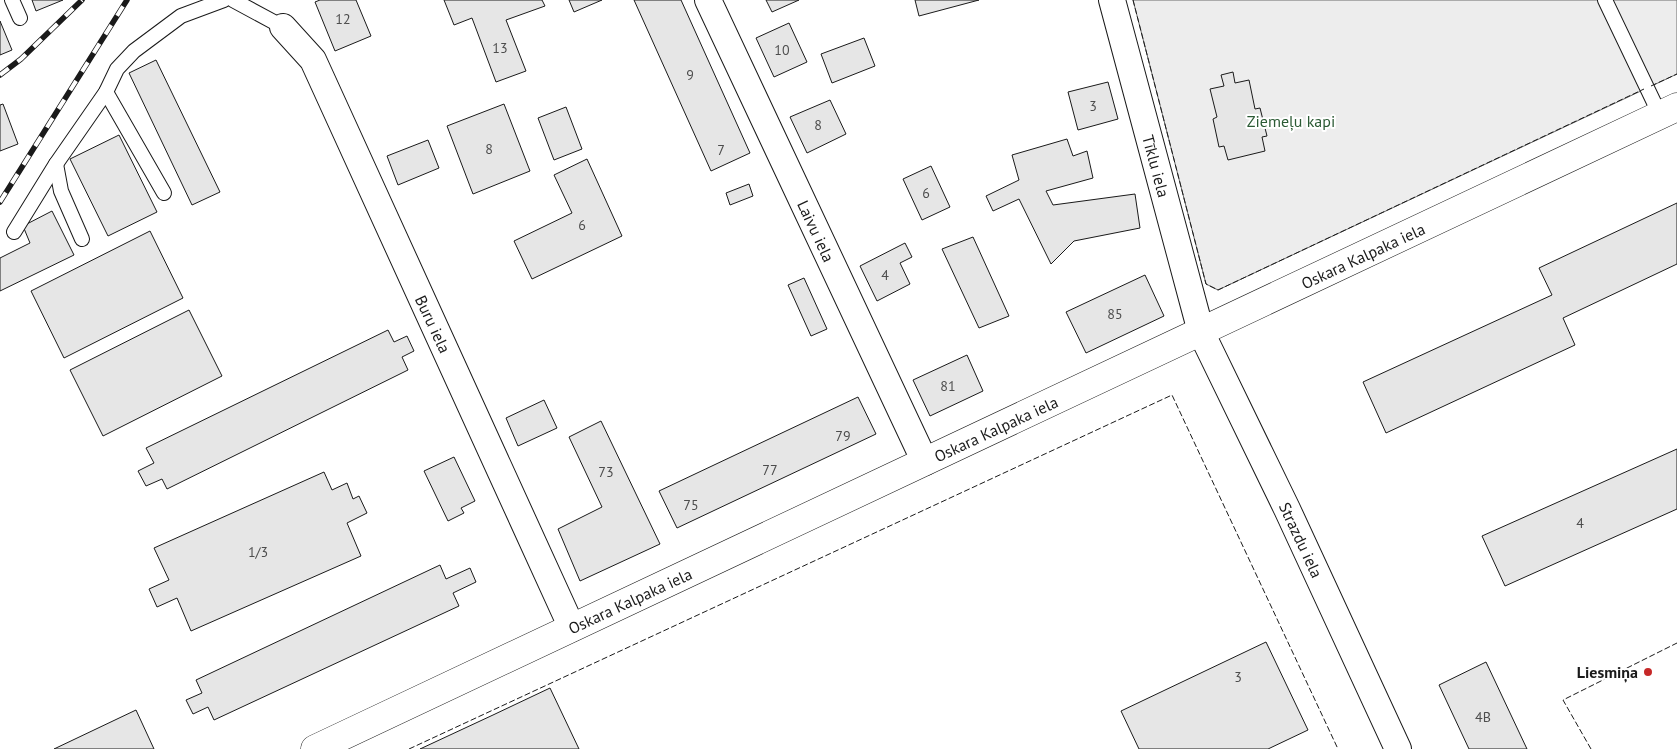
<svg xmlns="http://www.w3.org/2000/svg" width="1677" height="749" font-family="'PT Sans',sans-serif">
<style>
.built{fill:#ededed;stroke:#6a6a6a}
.building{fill:#e6e6e6;stroke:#1a1a1a}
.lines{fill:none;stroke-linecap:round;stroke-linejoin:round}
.lane-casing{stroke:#1a1a1a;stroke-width:16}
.street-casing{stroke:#1a1a1a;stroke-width:28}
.secondary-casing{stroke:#1a1a1a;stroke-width:29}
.lane{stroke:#fff;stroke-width:14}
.street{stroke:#fff;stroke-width:26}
.secondary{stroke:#fff;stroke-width:28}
.rail-casing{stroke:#1a1a1a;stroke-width:5.5}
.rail{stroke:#fff;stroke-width:4;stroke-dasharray:11;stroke-linecap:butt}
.fence{stroke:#1a1a1a;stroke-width:1;stroke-dasharray:6 2.5;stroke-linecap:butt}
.poi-dot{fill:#c62828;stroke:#fff;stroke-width:2}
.labels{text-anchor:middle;stroke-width:4;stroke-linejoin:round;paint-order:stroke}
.number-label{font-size:14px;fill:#4d4d4d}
.park-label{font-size:16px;fill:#2b5a34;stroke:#fff}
.street-label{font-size:16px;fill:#1a1a1a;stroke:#fff}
.poi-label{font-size:16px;font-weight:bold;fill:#1a1a1a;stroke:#fff;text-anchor:end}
</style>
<rect width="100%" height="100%" fill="#fff"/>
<path class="built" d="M1133 0H1677V74L1218 290 1206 284Z"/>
<g class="building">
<path d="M32 0H63L36 11Z"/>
<path d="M320 0H356L371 36 335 51 315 2Z"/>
<path d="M444 0H542L545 6 506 20 526 71 496 82 472 18 454 25Z"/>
<path d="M569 0H602L574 12Z"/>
<path d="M634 0H681L750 153 711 171Z"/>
<path d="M766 0H799L772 12Z"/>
<path d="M915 0H979L919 16Z"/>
<path d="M0 21 12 50 0 55Z"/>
<path d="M789 23 807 62 774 77 756 38Z"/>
<path d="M864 38 875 66 832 83 821 54Z"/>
<path d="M156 60 220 192 192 205 129 73Z"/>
<path d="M1233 72 1235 83 1249 80 1255 109 1260 108 1267 136 1262 137 1265 151 1228 160 1224 146 1219 147 1213 119 1217 117 1210 89 1224 86 1221 75Z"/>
<path d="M1108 82 1118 119 1078 130 1068 92Z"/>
<path d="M830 100 846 134 807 153 790 117Z"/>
<path d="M3 104 18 144 0 151V105Z"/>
<path d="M504 104 530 171 473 194 447 126Z"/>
<path d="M566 107 582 149 554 160 538 118Z"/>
<path d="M119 135 157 212 108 236 70 159Z"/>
<path d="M1067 139 1073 156 1087 151 1093 178 1046 191 1053 205 1135 194 1140 228 1074 241 1051 264 1019 199 993 211 986 196 1019 180 1012 155Z"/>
<path d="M428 140 439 168 398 185 387 156Z"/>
<path d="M587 159 622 236 532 279 514 241 572 213 554 175Z"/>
<path d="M931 166 950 207 922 220 903 179Z"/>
<path d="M749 184 753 196 730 205 726 193Z"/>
<path d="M1677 203V264L1563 318 1575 345 1386 433 1363 382 1552 295 1539 268Z"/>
<path d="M52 211 74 255 0 291V258L30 243 23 226Z"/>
<path d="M150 231 183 298 64 358 31 291Z"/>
<path d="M973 237 1009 316 979 328 942 249Z"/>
<path d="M905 243 912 257 900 263 910 284 877 301 860 266Z"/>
<path d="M1145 275 1164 316 1086 353 1066 312Z"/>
<path d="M804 278 827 329 811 336 788 285Z"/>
<path d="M189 310 222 376 103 436 70 370Z"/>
<path d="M388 330 394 342 407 336 414 351 402 357 408 370 167 489 162 479 146 486 138 471 154 463 146 448Z"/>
<path d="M967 355 983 391 930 416 913 380Z"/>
<path d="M858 397 876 434 677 528 659 491Z"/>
<path d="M544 400 557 428 518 446 506 418Z"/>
<path d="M601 421 660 544 580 581 558 529 602 507 569 437Z"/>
<path d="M1677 449V509L1505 586 1482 536Z"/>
<path d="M454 457 475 501 461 508 464 513 448 521 424 471Z"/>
<path d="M324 472 332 490 347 483 353 499 359 496 367 513 347 523 361 556 191 631 177 598 157 607 149 589 169 580 154 548Z"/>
<path d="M440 565 446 579 470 568 476 582 453 593 459 606 214 720 208 707 193 714 186 700 202 693 196 680Z"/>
<path d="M1266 642 1308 730 1268 749H1139L1121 711Z"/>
<path d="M1486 662 1527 749H1469L1439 685Z"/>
<path d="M550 688 579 749H420L493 715Z"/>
<path d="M136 710 154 749H54Z"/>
</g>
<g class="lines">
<defs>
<g id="lane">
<path d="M12 0 20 18"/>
<path d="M233 0 283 27"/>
<path d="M1605 0 1660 115"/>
<path d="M106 92 164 193"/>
<path d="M56 164 61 191 82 239"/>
<path d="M14 232 56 164 106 92 117 69 134 51 181 16 224 0"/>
</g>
<g id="street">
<path d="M708 0 925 462"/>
<path d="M1112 0 1201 332 1287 509 1398 749"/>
<path d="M283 27 313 60 572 628"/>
</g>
<path id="secondary" d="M315 749 1677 107"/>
</defs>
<use href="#lane" class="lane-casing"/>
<use href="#street" class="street-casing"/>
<use href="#secondary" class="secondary-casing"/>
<use href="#lane" class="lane"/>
<use href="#street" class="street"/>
<use href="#secondary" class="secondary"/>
<defs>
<g id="rail">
<path d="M0 75 21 59 82 0"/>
<path d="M0 202 127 0"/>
</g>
</defs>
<use href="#rail" class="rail-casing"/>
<use href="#rail" class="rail"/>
<g class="fence">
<path d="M1133 0 1206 284 1218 290 1644 89"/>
<path d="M1651 86 1677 74"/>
<path d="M409 749 1172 395 1338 749"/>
<path d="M1591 749 1563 700 1677 643"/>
</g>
</g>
<circle class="poi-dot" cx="1648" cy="672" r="5"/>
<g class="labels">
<g class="number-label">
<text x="343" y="24">12</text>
<text x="500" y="53">13</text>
<text x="782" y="55">10</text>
<text x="690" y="80">9</text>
<text x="1093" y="111">3</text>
<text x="818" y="130">8</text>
<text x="489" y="154">8</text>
<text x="721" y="155">7</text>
<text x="926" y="198">6</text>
<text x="582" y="230">6</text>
<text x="885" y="280">4</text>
<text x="1115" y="319">85</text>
<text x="948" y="391">81</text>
<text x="843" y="441">79</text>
<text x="770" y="475">77</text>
<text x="606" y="477">73</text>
<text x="691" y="510">75</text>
<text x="1580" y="528">4</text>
<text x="258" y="557">1/3</text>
<text x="1238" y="682">3</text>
<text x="1483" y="722">4B</text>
</g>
<g class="park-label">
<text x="1291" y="127">Ziemeļu kapi</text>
</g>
<g class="street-label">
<text transform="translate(1156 166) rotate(75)" y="6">Tīklu iela</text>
<text transform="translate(816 231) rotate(65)" y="6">Laivu iela</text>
<text transform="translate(1363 256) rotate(-25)" y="6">Oskara Kalpaka iela</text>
<text transform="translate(433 324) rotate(65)" y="6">Buru iela</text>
<text transform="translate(996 429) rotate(-25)" y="6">Oskara Kalpaka iela</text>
<text transform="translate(1301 540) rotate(65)" y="6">Strazdu iela</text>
<text transform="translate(630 601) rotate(-25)" y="6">Oskara Kalpaka iela</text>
</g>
<g class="poi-label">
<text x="1638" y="678">Liesmiņa</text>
</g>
</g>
</svg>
